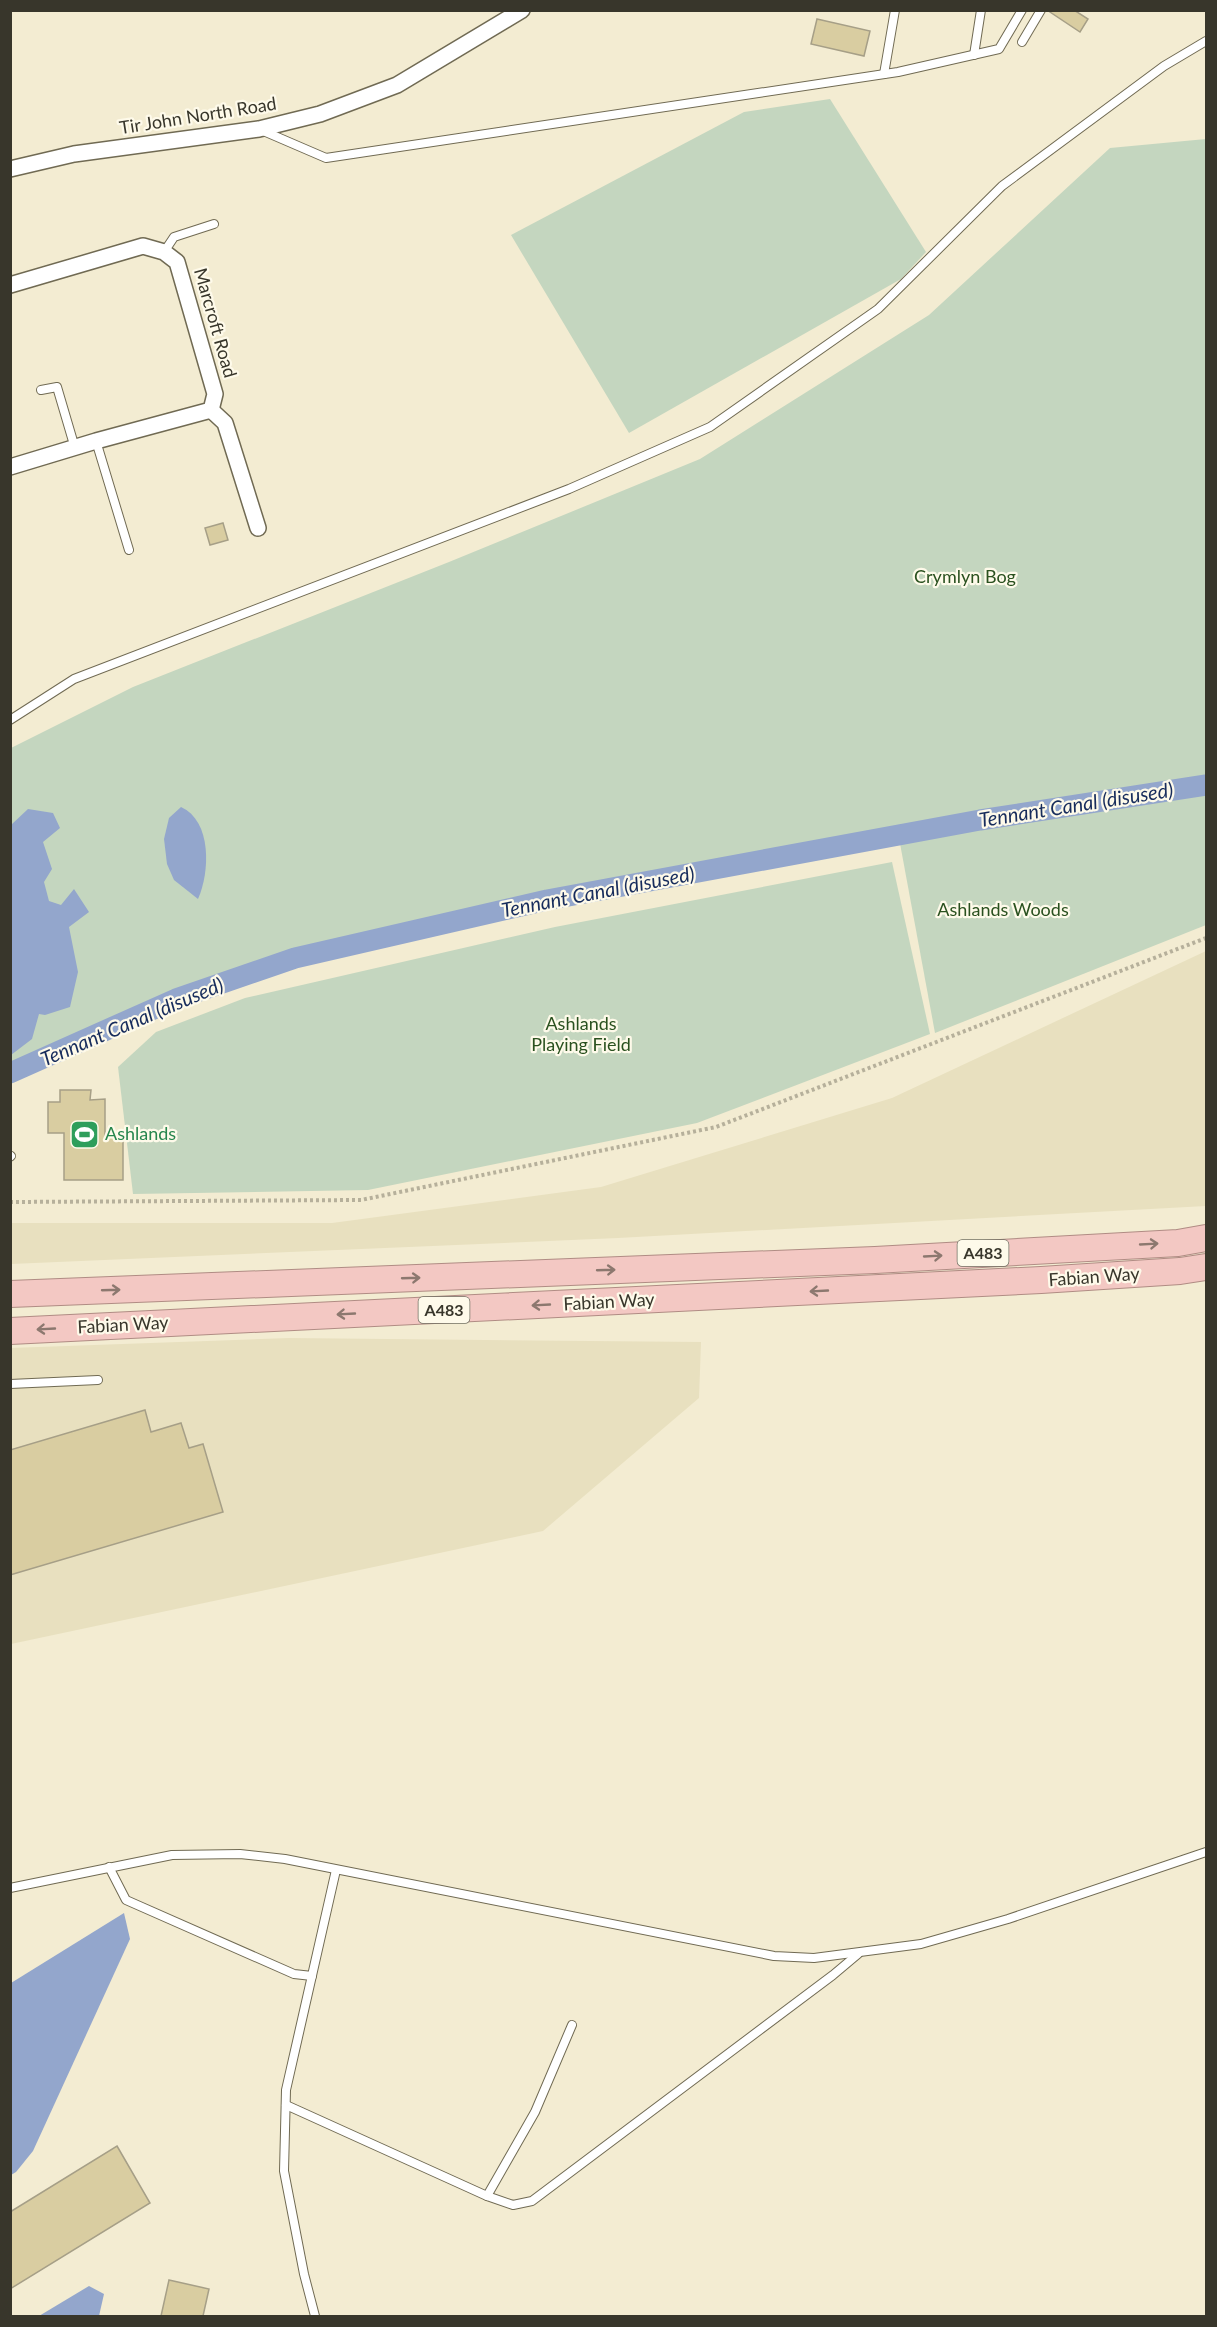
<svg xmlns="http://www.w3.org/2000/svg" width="1217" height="2327" font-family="Lato,sans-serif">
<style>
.built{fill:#e8e0bf}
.green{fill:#c4d6bf}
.water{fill:#93a6cc}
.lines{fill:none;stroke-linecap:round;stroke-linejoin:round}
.canal{stroke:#93a6cc;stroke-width:21}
.building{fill:#d9cda1;stroke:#a69f87;stroke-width:1.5}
.service-casing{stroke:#706a53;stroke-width:10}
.minor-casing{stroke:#706a53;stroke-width:18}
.trunk-casing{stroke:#b08c84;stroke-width:28}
.path{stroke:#b6b09b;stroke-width:4;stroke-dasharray:3 3;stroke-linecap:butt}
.service{stroke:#fff;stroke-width:8}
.minor{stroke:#fff;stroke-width:15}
.trunk{stroke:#f3c8c3;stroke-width:26}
.oneway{stroke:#8c786f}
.labels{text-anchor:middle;stroke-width:4.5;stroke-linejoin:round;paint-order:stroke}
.shield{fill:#fefaea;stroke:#737164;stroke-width:1.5}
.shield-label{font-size:16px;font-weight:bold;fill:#38362b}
.street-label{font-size:18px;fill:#38362b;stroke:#fefaea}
.park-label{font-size:18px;fill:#2a511f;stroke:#fefaea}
.leisure-label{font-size:18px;fill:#27864d;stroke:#fefaea;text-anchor:start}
.water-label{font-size:20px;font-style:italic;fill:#172c5c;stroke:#fefaea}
</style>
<rect width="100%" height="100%" fill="#f3ecd2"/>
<g class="built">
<path d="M1206 951V1206L618 1238 11 1264V1223H332L601 1187 892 1098Z"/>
<path d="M289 1338 701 1342 699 1398 543 1531 11 1644 10 1348Z"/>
</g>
<g class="green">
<path d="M830 99 926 252 901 279 629 433 511 235 744 112Z"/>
<path d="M1206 139V785L980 820 547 900 295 958 176 999 11 1073V748L133 687 449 562 700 459 929 315 1110 148Z"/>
<path d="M1206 789V925L935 1033 899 838 981 823Z"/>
<path d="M892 862 930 1034 697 1123 368 1190 133 1194 118 1067 156 1032 245 998 555 927Z"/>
</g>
<g class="water">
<path d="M181 807C212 821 210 872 198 899L174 880 167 864 164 839 169 818Z"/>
<path d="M28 809 53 813 60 828 43 842 52 869 44 882 49 901 61 905 74 889 89 912 69 927 78 972 70 1007 45 1015 39 1014 32 1039 11 1055V825Z"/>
<path d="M124 1913 130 1939 33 2151 16 2172 11 2175V1983Z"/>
<path d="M89 2286 104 2294 99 2316H39Z"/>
</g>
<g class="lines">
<path class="canal" d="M10 1073 176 999 295 958 547 900 980 820 1206 785"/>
</g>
<g class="building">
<path d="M1047 10H1074L1088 19 1080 32Z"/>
<path d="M817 19 870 31 864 56 811 44Z"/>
<path d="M223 523 228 540 210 545 205 528Z"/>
<path d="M60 1090H91L90 1100 105 1099V1136H123V1180H64V1133H48V1102H60Z"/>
<path d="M145 1410 151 1432 181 1423 189 1448 203 1444 223 1512 10 1575V1450Z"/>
<path d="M117 2146 150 2203 10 2289V2212Z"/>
<path d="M169 2280 209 2289 203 2316H161Z"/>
</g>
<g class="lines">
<defs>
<g id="service">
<path d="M1022 42 1041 10"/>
<path d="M974 55 981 10"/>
<path d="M884 74 895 10"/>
<path d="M261 130 326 158 898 72 999 49 1022 10"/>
<path d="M164 252 174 237 214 224"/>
<path d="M41 390 57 387 75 448"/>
<path d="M96 441 129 550"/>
<path d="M10 720 74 679 569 489 710 427 878 309 1002 186 1164 66 1206 41"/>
<path d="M10 1157 11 1156"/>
<path d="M10 1384 98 1380"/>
<path d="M109 1867 126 1900 294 1974 312 1976"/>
<path d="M10 1888 172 1855 240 1854 285 1859 774 1956 814 1958 921 1944 1008 1919 1206 1852"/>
<path d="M286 2105 487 2196 513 2205 532 2201 833 1975 858 1954"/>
<path d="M487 2196 535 2112 572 2025"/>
<path d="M315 2316 304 2274 284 2171 286 2090 336 1870"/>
</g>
<g id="minor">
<path d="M10 169 74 154 259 129 320 114 397 85 522 10"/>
<path d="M10 285 143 246 164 252 177 262 215 394 211 410 96 441 10 467"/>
<path d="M211 410 225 423 258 528"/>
</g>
<g id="trunk">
<path d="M10 1294 875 1260 1178 1243 1206 1238"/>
<path d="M10 1331 1041 1280 1180 1271 1206 1267"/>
</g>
</defs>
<use href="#service" class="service-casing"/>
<use href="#minor" class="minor-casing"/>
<use href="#trunk" class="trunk-casing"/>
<path class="path" d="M10 1202 361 1200 716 1127 1206 938"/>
<use href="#service" class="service"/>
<use href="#minor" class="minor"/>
<use href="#trunk" class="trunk"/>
</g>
<defs><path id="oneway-shaft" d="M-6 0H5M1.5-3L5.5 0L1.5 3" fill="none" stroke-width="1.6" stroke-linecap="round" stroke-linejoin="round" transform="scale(1.5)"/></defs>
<g class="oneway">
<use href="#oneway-shaft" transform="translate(1149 1244) rotate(-3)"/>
<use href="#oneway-shaft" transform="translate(933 1256) rotate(-3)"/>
<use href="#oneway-shaft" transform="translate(606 1270) rotate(-2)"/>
<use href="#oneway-shaft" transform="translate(411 1278) rotate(-2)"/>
<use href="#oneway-shaft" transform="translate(111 1290) rotate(-2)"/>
<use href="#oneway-shaft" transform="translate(819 1291) rotate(177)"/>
<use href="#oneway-shaft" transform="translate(541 1305) rotate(177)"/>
<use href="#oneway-shaft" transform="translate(346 1314) rotate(177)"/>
<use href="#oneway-shaft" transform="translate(46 1329) rotate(177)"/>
</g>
<defs>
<symbol id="stadium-square" viewBox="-11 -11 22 22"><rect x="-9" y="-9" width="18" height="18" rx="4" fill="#2e9e5b" stroke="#fefaea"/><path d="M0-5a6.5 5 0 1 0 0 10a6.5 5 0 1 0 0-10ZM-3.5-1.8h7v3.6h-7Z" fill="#fff"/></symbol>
</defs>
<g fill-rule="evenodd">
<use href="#stadium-square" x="68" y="1118" width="33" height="33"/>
</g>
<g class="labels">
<g class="shield">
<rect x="957.5" y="1240" width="51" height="26" rx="4.5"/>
<rect x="418.5" y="1297" width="51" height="26" rx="4.5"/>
</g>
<g class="shield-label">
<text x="983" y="1259">A483</text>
<text x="444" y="1316">A483</text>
</g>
<g class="street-label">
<text transform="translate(198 116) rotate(-9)" y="6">Tir John North Road</text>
<text transform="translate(215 323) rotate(74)" y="6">Marcroft Road</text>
<text transform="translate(1094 1277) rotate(-4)" y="6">Fabian Way</text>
<text transform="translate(609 1302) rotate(-3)" y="6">Fabian Way</text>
<text transform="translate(123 1325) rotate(-3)" y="6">Fabian Way</text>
</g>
<g class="park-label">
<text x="965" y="583">Crymlyn Bog</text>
<text x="1003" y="916">Ashlands Woods</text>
<text x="581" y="1030">Ashlands<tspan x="581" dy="21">Playing Field</tspan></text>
</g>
<g class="leisure-label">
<text x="105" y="1140">Ashlands</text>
</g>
<g class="water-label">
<text transform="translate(1076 805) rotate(-9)" y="7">Tennant Canal (disused)</text>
<text transform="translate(598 892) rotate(-11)" y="7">Tennant Canal (disused)</text>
<text transform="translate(132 1022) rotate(-23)" y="7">Tennant Canal (disused)</text>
</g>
</g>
<rect width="1217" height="2327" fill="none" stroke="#38362b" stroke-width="24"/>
</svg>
